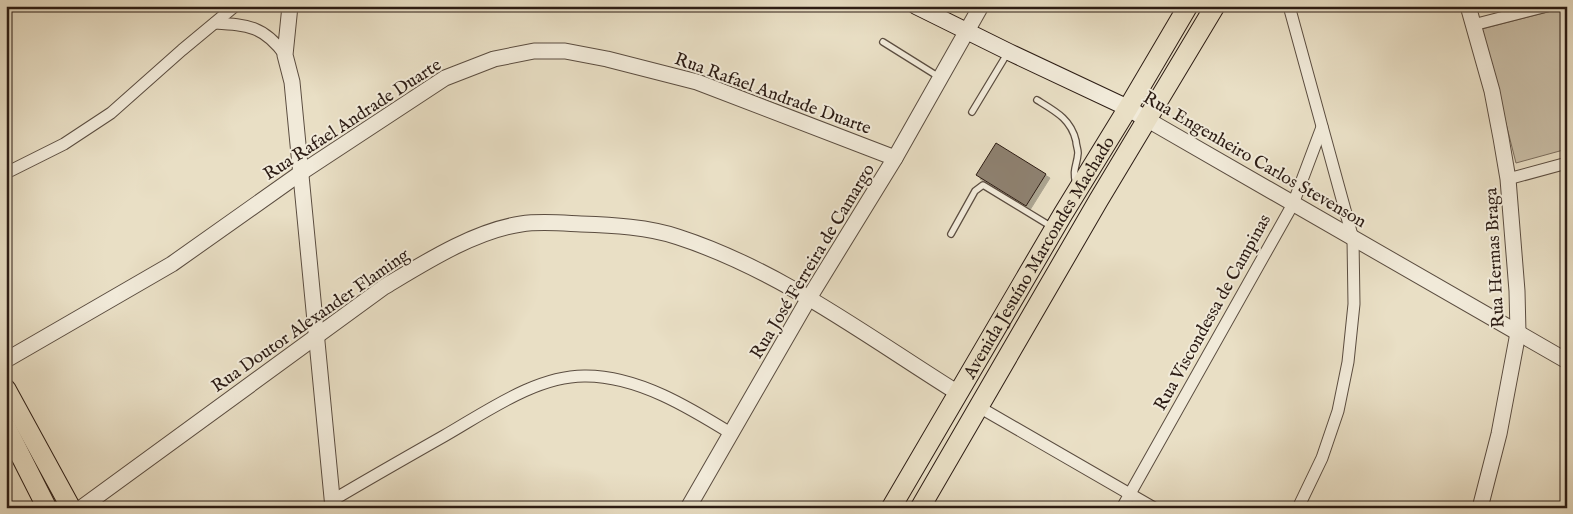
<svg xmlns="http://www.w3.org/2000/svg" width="1573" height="514" font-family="'IM FELL English',serif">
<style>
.green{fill:#c9bea7;stroke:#7a6d5e}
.building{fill:#8e8170;stroke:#2c1c14;filter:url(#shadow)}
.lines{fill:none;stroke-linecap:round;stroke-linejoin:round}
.service-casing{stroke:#5b4d40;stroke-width:8}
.minor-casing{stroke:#5b4d40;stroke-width:13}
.tertiary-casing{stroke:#5b4d40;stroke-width:17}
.secondary-casing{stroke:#2c1c14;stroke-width:18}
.primary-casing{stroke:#2c1c14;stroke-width:21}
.service{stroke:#f1ead9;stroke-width:5.5}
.minor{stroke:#f1ead9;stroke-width:11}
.tertiary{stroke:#f1ead9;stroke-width:15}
.secondary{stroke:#f1ead9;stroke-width:16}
.primary{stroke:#e9dfc5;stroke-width:19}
.labels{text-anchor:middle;stroke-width:4;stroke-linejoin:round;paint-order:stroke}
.street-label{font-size:18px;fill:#2c1c14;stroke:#f1ead9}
</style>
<defs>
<filter id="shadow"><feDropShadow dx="4" dy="4" stdDeviation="0" flood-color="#0004"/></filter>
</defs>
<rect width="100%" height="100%" fill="#e9dfc5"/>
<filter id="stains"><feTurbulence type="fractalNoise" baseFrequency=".004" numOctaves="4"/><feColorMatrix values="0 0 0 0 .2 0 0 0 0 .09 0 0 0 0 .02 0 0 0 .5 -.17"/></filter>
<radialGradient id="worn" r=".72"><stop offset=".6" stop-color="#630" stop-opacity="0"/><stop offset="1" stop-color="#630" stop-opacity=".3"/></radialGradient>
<path class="green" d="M1567 7V149L1516 163 1482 29Z"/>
<path class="building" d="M996 143 1046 174 1026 206 976 175Z"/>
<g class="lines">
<defs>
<g id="service">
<path d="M883 42 939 77"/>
<path d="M1037 100C1055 111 1071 119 1076 141 1076 145 1078 149 1078 153 1077 166 1072 169 1076 184"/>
<path d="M972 112 1007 54"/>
<path d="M951 234 975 191 983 185 1052 227"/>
</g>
<g id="minor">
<path d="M1289 6 1353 239 1354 304 1348 362 1338 411 1322 458 1298 508"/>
<path d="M215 23C248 25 264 26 285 55"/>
<path d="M1473 25 1547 6"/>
<path d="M6 173 64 144 111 113 182 50 235 6"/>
<path d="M1508 179 1567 163"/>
<path d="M979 407 1154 508"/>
<path d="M333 500C370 478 407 457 444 436 486 412 537 375 586 376 638 376 690 408 732 434"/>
<path d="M1122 508 1293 204 1322 127"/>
</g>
<g id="tertiary">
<path d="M290 6 285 55 292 82 333 508"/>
<path d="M1468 6 1492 91 1501 138 1508 179 1517 291 1518 333 1499 434 1480 508"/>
<path d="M1148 120 1567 361"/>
<path d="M6 360 172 264 302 172 445 78 494 59 534 51H565L607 59 697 82 895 158"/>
<path d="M81 508 384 287C424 263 474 231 521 224 540 221 561 223 581 224 612 225 649 227 678 237 780 270 868 337 958 393"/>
<path d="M688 508 809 298 895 158 981 6"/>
</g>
<path id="secondary" d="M916 6 1009 52 1128 108 1148 120"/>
<g id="primary">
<path d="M6 389 71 508"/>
<path d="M6 427 47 508"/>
<path id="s1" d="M891 508 1063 214 1128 108 1188 6"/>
<path d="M920 508 1098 201 1215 6"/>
</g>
</defs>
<use href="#service" class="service-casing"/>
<use href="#minor" class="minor-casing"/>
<use href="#tertiary" class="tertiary-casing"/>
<use href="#secondary" class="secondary-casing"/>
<use href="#primary" class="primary-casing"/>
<use href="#service" class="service"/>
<use href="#minor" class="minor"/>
<use href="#tertiary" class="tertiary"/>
<use href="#secondary" class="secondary"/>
<use href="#primary" class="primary"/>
</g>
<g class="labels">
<g class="street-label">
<text transform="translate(773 93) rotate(20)" y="6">Rua Rafael Andrade Duarte</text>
<text transform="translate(352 119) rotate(-33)" y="6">Rua Rafael Andrade Duarte</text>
<text transform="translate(1255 159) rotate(30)" y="6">Rua Engenheiro Carlos Stevenson</text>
<text dy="6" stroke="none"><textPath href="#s1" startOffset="291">Avenida Jesuíno Marcondes Machado</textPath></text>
<text transform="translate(1494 258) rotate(-93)" y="6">Rua Hermas Braga</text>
<text transform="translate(812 261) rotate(-59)" y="6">Rua José Ferreira de Camargo</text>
<text transform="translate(1212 312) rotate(-61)" y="6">Rua Viscondessa de Campinas</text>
<text transform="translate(310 320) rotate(-35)" y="6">Rua Doutor Alexander Flaming</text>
</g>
</g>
<rect width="1573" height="514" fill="none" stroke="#e9dfc5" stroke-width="25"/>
<rect x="8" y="8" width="1558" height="499" fill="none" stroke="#2c1c14" stroke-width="2.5"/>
<rect x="12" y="12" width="1548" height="489" fill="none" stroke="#2c1c14"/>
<rect width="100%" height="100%" filter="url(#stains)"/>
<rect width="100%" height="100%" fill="url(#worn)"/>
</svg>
